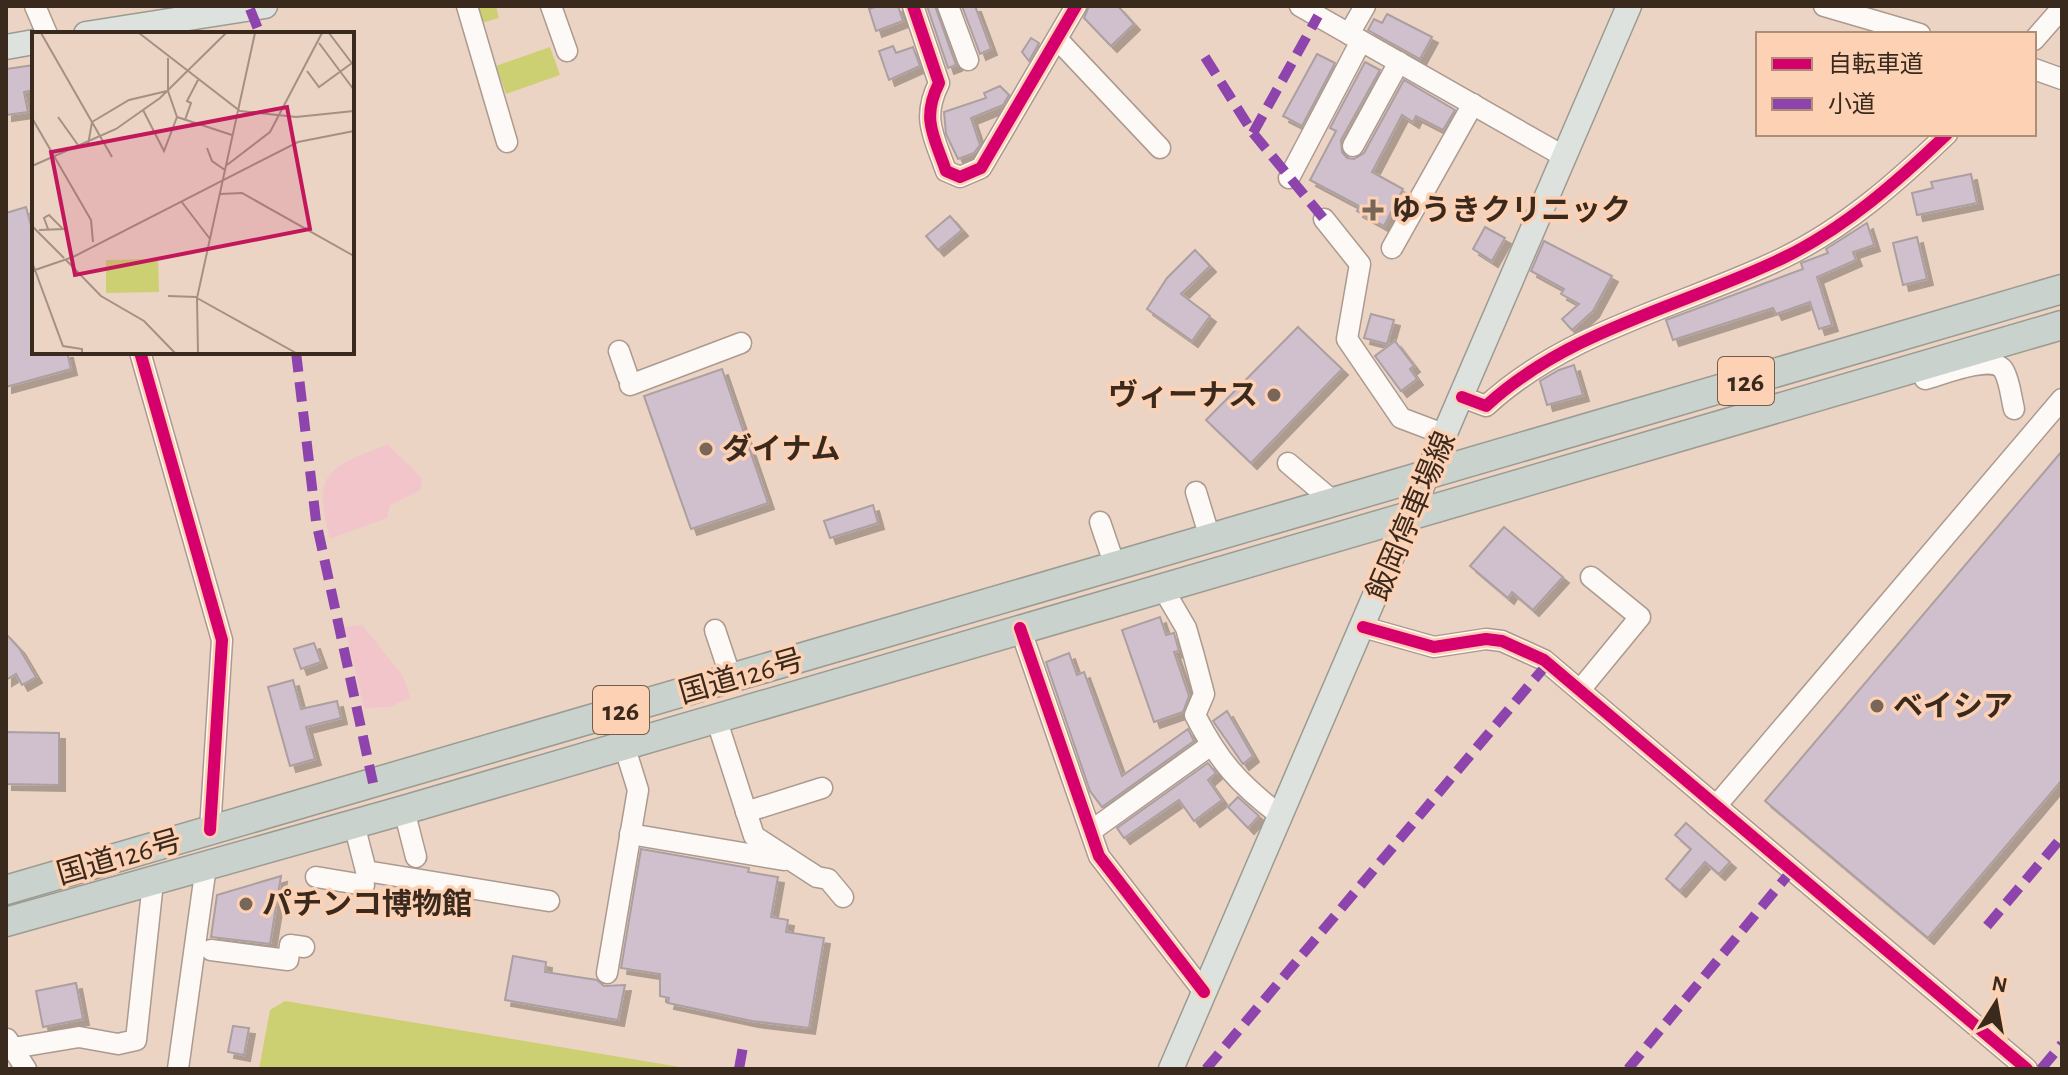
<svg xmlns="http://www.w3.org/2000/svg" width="2068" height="1075" font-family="'Alegreya Sans','Noto Sans JP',sans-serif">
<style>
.green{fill:#f2c5ca}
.water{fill:#cdd072}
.building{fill:#d0bfcd;stroke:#ac9fa0;stroke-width:2;filter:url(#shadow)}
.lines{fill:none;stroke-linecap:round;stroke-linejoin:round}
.minor-casing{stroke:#ac9a8e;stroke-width:23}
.major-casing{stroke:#9b9b91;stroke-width:27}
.highway-casing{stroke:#9b9b91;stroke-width:31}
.minor{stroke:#fcf9f6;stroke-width:20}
.major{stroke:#dee2de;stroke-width:24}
.highway{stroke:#cad2ce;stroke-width:28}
.quiet{stroke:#8e44ad;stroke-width:10;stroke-dasharray:20 10;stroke-linecap:butt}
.cycleway-casing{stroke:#fdd1b4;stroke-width:17}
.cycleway{stroke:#d6006c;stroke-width:12}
.poi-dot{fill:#786658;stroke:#fdd1b4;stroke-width:3}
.labels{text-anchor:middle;stroke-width:7;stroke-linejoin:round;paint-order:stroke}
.shield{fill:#fdd1b4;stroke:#745c4b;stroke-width:2}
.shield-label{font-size:28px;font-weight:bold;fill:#3a2a1e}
.poi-label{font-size:30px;font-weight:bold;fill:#3a2a1e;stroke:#fdd1b4;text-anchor:start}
.street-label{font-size:30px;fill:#3a2a1e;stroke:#fdd1b4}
.inset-road{fill:none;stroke:#a59082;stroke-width:2}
.view{fill:#c2185b;fill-opacity:0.15;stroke:#c2185b;stroke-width:4}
.inset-edge{fill:none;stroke:#3a2a1e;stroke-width:4}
</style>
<defs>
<filter id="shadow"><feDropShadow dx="6" dy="6" stdDeviation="0" flood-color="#0004"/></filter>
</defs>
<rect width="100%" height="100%" fill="#ecd4c5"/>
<g class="green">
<path d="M387 444 422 478 421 490 390 505 387 518 330 539C311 471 329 468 387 444Z"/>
<path d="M362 625 403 676 410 698 389 707 364 708 345 627Z"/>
</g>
<g class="water">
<path d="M476 6H496L499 18 481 23Z"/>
<path d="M550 47 560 75 506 94 496 66Z"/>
<path d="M285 1001 692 1069H259L270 1010Z"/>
</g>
<g class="building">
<path d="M878 6H898L903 21 876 31 869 9Z"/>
<path d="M927 6H935L956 65 948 68Z"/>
<path d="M962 6H975L991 49 980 54Z"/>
<path d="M1089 6H1118L1134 24 1111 46 1084 18Z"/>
<path d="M1387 14 1432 37 1420 59 1368 30 1374 19 1382 23Z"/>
<path d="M1031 38 1039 43 1029 61 1022 52Z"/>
<path d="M893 46 896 53 913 47 920 66 889 80 879 51Z"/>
<path d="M1317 54 1335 63 1302 126 1283 116Z"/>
<path d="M1365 62 1380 70 1341 140 1342 152 1347 158 1354 159 1364 153 1404 80 1455 110 1443 130 1416 116 1413 122 1402 115 1372 172 1403 189 1384 226 1357 211 1359 206 1310 180 1336 131 1330 128Z"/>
<path d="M34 65V90L24 92 28 112 6 115V69Z"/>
<path d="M1000 86 1009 95 1003 105 971 118 980 145 974 153 958 159 946 134 944 112 986 98 984 93Z"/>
<path d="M1971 174 1977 203 1917 215 1912 193 1933 188 1931 182Z"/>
<path d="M26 207 34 237V352H67L71 369 6 387V213Z"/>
<path d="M950 216 962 230 938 250 926 236Z"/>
<path d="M1867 223 1874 245 1853 252 1856 260 1817 277 1832 325 1819 329 1810 302 1776 314 1773 308 1673 340 1666 320 1803 269 1801 263 1828 253 1826 249Z"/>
<path d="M1485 227 1505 238 1492 261 1473 249Z"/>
<path d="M1917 237 1927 279 1903 285 1893 243Z"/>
<path d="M1544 241 1612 276 1593 311 1572 330 1562 319 1579 304 1561 294 1564 289 1531 271Z"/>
<path d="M1195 250 1210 266 1181 294 1210 316 1192 341 1147 309 1167 278Z"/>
<path d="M1371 314 1394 320 1387 344 1364 338Z"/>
<path d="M1298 327 1342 369 1251 463 1206 420Z"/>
<path d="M1395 341 1414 366 1410 369 1417 379 1401 391 1375 356Z"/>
<path d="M1574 365 1583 395 1547 405 1540 381 1559 370Z"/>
<path d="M722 369 768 503 691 529 644 396Z"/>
<path d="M2062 451V780L1928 938 1765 801Z"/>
<path d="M873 505 878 523 830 538 824 521Z"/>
<path d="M1504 527 1563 577 1533 610 1512 592 1508 598 1470 566Z"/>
<path d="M1160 617 1166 635 1174 633 1179 651 1174 652 1189 696 1183 712 1154 722 1122 630Z"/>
<path d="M6 634 19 648 36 677 22 685 16 674 6 680Z"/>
<path d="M314 643 321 662 301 669 294 649Z"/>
<path d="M1069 653 1077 675 1084 672 1122 776 1188 729 1194 741 1102 807 1090 791 1046 662Z"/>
<path d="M293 680 301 709 337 701 341 718 306 727 315 759 290 766 268 687Z"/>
<path d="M1227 711 1253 756 1243 764 1213 721Z"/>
<path d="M6 732 59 733V785L6 784Z"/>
<path d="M1208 763 1216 773 1208 780 1222 800 1194 821 1179 800 1124 838 1117 828Z"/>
<path d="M1238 797 1259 816 1248 828 1228 807Z"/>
<path d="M1686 823 1730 862 1719 874 1705 862 1680 891 1666 879 1691 849 1675 835Z"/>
<path d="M641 849 749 868 748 872 778 877 771 917 788 920 786 932 824 938 809 1028 752 1021 668 1003 669 998 660 996V974L621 968Z"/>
<path d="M281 876 270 944 211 937 217 895Z"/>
<path d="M513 956 546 962 545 972 597 980 604 986 625 985 618 1020 505 1000Z"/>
<path d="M76 983 83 1019 43 1027 36 991Z"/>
<path d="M233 1026 249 1028 244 1055 228 1052Z"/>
</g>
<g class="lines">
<defs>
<g id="minor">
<path d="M35 6 47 34"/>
<path d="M467 6 507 142"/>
<path d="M551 6 567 51"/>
<path d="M913 6 939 83C921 119 934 136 946 171L960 177 981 168 1076 6"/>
<path d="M948 6 968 60"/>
<path d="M1300 6 1565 157"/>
<path d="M1824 6 1920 34"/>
<path d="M1349 34 1365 6"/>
<path d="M1058 40 1160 148"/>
<path d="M2034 40 2062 8"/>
<path d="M2034 69 2062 79"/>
<path d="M1353 146 1399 62"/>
<path d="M1289 178 1361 41"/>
<path d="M1324 219 1360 264 1347 339 1401 418 1446 435"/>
<path d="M1392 248 1473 104"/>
<path d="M619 351 628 377"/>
<path d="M140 352 222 640 210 830"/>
<path d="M1925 379C1941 375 1994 353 2004 371 2010 382 2011 397 2014 409"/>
<path d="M630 385 741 343"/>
<path d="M1462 397 1486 406C1568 330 1684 306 1783 258 1845 228 1898 181 1947 134"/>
<path d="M1288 463 1334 502"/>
<path d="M1196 492 1210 538"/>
<path d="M1100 522 1115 566"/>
<path d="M1162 587 1186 628 1194 656 1204 694 1195 715C1219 762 1239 784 1281 816"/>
<path d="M1363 627 1434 647 1486 639 1502 641 1544 660 2027 1069"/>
<path d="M1020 628 1099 856 1204 992"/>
<path d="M715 630 731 678"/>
<path d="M1580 690 1640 617 1591 577"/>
<path d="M716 718 754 836 817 877 828 879 843 897"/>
<path d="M1716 806 2062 399"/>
<path d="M404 810 416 857"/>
<path d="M746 812 822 788"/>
<path d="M354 824 366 871 549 901"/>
<path d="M1091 831 1204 750"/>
<path d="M630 834 784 860"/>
<path d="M316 877 364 885"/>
<path d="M211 950 288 960 290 945 304 947"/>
<path d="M607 973 638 790 624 745"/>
<path d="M7 1039 26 1069"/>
<path d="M13 1048 79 1037 118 1044 136 1040 153 882"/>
<path d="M178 1069 206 866"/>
</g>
<g id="major">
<path d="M86 34 265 6"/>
<path d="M6 47 34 42"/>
<path d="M1171 1069 1629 6"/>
</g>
<g id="highway">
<path d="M6 890 2062 289"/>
<path d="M6 922 404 810 2062 325"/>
</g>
</defs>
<use href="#minor" class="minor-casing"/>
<use href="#major" class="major-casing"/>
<use href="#highway" class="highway-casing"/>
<use href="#minor" class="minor"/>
<use href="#major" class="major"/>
<use href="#highway" class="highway"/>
<g class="quiet">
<path d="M250 9 260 34"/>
<path d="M1205 57 1253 133 1324 219"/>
<path d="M1253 133 1318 16"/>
<path d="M296 352 316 521 373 783"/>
<path d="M1987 926 2062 837"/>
<path d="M739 1069 744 1041"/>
<path d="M1206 1069 1548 663"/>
<path d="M1628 1069 1792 870"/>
<path d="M2041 1069 2062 1044"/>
</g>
<defs>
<g id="cycleway">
<path d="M913 6 939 83C921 119 934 136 946 171L960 177 981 168 1076 6"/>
<path d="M140 352 222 640 210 830"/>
<path d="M1462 397 1486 406C1568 330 1684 306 1783 258 1845 228 1898 181 1947 134"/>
<path d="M1363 627 1434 647 1486 639 1502 641 1544 660 2027 1069"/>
<path d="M1020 628 1099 856 1204 992"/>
</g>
</defs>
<use href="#cycleway" class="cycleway-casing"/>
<use href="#cycleway" class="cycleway"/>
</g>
<g class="poi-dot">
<path d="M1369 198h8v8h8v8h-8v8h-8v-8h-8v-8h8z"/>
<circle cx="1274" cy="395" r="8"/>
<circle cx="706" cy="449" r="8"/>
<circle cx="1877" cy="706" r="8"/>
<circle cx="246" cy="904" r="8"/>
</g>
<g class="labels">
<g class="shield">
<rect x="1718" y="357" width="56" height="48" rx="6"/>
<rect x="593" y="686" width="56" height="48" rx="6"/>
</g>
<g class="shield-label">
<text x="1746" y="391">126</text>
<text x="621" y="720">126</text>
</g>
<g class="poi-label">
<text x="1391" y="220">ゆうきクリニック</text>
<text x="1258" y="405" text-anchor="end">ヴィーナス</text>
<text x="722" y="459">ダイナム</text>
<text x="1893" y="716">ベイシア</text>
<text x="262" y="914">パチンコ博物館</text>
</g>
<g class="street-label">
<text transform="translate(1411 516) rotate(-67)" y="10">飯岡停車場線</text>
<text transform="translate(741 676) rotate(-16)" y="10">国道126号</text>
<text transform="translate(119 857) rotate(-16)" y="10">国道126号</text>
</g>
</g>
<g transform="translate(32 32)">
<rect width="322" height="322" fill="#ecd4c5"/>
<path d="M126 227 127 260 74 261V228Z" fill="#cdd072"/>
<path class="inset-road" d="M9 1 80 125M107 1 208 79 264 85 322 79M297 1 322 34M287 11 322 58M275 39 287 55 320 31M111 78 132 119 145 85 136 59V26M26 85 46 113M145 85 200 103M0 86 59 188 61 210M153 88 159 71 155 69 166 48M56 113 60 90 97 68 135 59M175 116 180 129 193 138M195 133 238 100 290 1M0 134 84 97 128 66 194 1M188 162 210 161 322 224M149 169 178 207M0 194 32 226M7 198 31 197 17 183 12 186 16 197M34 228 69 264 112 289 143 321M0 230 31 314 50 317V321M0 239 41 225 266 110 322 99M136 264 165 265M165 266 264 321M166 321 165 266 223 1"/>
<path class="view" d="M255 75 278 197 43 243 19 120Z"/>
<rect width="322" height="322" class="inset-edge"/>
</g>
<rect width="2068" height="1075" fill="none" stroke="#3a2a1e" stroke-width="16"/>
<rect x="1756" y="32" width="280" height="104" fill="#fdd1b4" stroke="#af8e78" stroke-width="2"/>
<rect x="1772" y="58" width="40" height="12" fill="#d6006c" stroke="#af8e78" stroke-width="2"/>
<text x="1828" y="72" font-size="24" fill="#3a2a1e">自転車道</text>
<rect x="1772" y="98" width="40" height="12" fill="#8e44ad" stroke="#af8e78" stroke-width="2"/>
<text x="1828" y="112" font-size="24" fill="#3a2a1e">小道</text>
<g transform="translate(1996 1003) rotate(11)" stroke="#fdd1b4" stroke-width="6" paint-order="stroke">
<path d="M0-6L14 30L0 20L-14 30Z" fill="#3a2a1e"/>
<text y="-12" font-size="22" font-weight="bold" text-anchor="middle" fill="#3a2a1e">N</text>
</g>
</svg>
